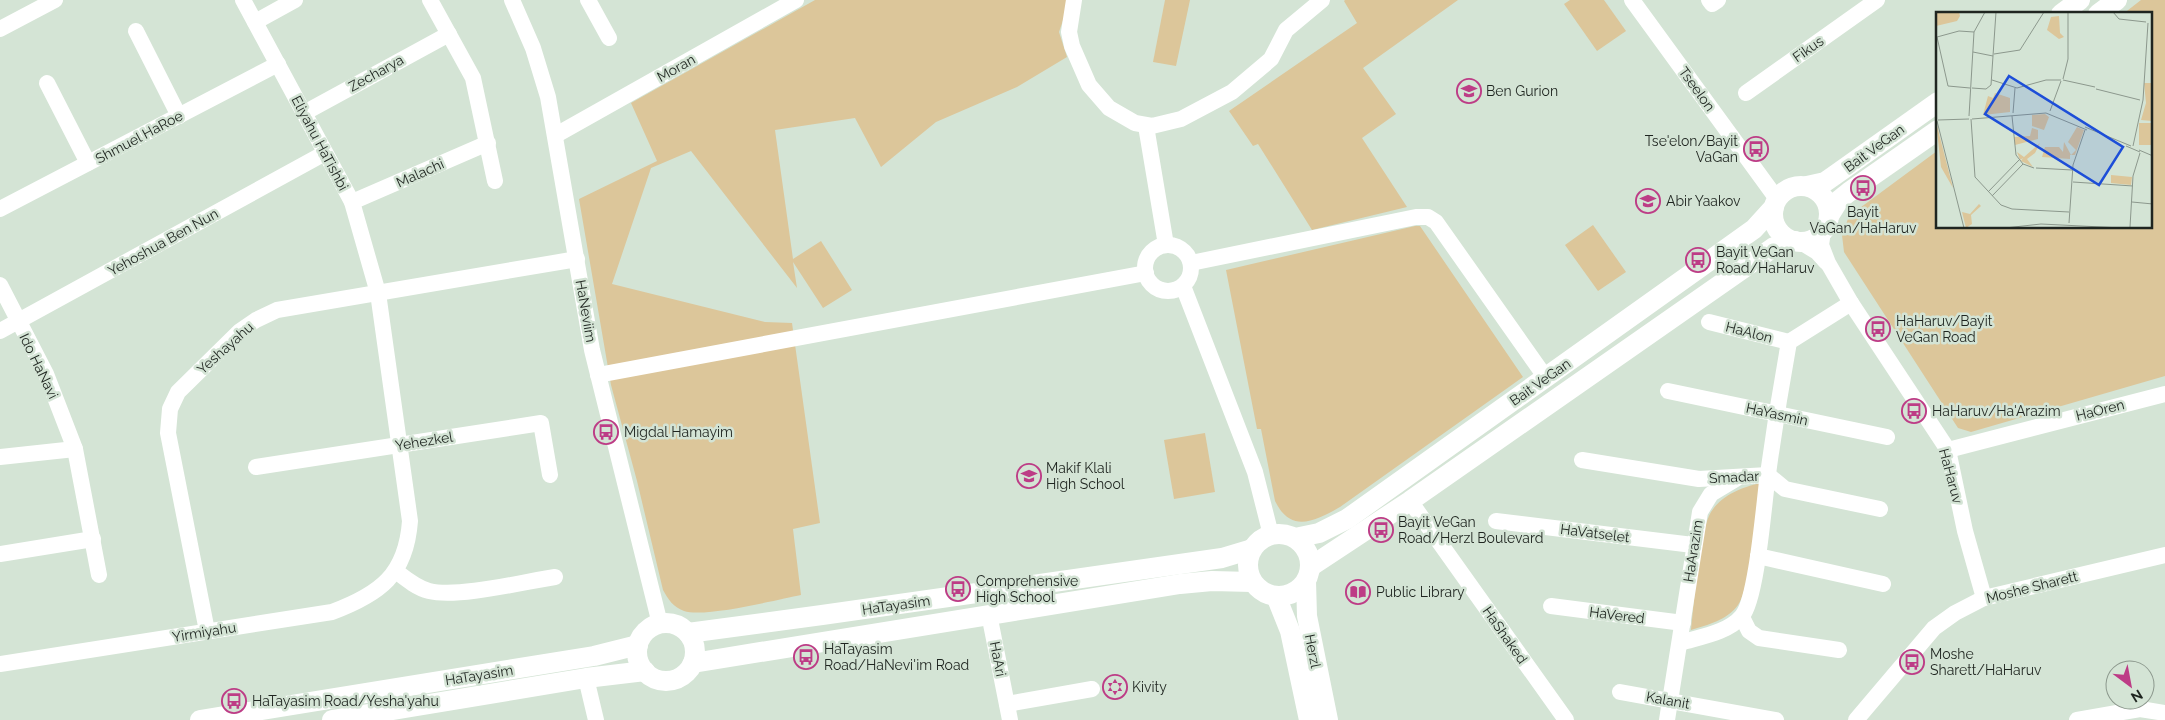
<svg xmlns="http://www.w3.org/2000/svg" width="2165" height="720" font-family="Raleway,sans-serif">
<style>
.green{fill:#dcc69a}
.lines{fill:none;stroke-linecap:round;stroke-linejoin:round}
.minor{stroke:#fff;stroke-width:16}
.major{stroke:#fff;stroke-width:20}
.labels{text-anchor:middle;stroke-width:5;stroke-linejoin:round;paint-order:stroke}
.street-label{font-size:14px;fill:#1f2520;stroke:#d4e4d5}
.poi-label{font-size:14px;fill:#1f2520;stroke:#d4e4d5;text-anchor:start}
.inset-road{fill:none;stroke:#8c988d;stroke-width:1}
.view{fill:#1d4ed8;fill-opacity:0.15;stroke:#1d4ed8;stroke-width:2.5}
.inset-edge{fill:none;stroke:#1f2520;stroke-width:2.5}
</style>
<rect width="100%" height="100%" fill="#d4e4d5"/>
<g class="green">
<path d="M815 0H1070L1059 32 1067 57 1017 87 936 122 881 167 855 118 775 130 793 259 821 241 852 290 823 308 793 262 797 288 691 151 651 168 612 284 765 322 792 323 820 523 793 529 801 595C776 600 704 618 684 611 673 607 668 599 663 590L637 481 611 385 579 199 657 161 631 103Z"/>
<path d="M1165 0H1190L1176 66 1153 62Z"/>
<path d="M1345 0H1458L1363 68 1396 114 1362 138 1407 207 1312 230 1258 144 1253 146 1229 111 1357 23 1344 1Z"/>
<path d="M1570 0H1604L1626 31 1597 51 1564 4Z"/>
<path d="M2141 0H2165V376L1971 432 1958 428 1844 252 1842 235 1849 216 1937 151 1938 228H2151V14H2123Z"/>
<path d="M1593 225 1626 272 1598 291 1565 245Z"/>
<path d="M1415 226H1420L1523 377 1340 507C1315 521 1291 534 1275 501L1261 429H1257L1226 270Z"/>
<path d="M1205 433 1215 492 1174 499 1164 440Z"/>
<path d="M1760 483C1757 508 1750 589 1738 605 1727 620 1708 625 1691 630 1694 604 1699 531 1711 512 1723 494 1741 488 1760 483Z"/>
</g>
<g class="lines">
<g class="minor">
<path d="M430 0 473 78 495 181"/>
<path d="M512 0 533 48 548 97 592 350 660 624"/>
<path d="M588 0 609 38"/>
<path d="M1074 0 1069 32 1072 46 1089 85 1109 108 1135 123 1152 126 1181 119 1232 92 1271 59 1286 30 1322 0"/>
<path d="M1632 0 1777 199"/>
<path d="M1709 0 1712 4 1718 0"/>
<path d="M255 22 295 0"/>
<path d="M0 29 55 0"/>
<path d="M136 31 179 116"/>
<path d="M47 83 88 163"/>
<path d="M1746 93 1877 0"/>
<path d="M304 113 449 34"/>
<path d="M1146 126 1166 245"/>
<path d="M556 135 796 0"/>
<path d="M352 202 488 143"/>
<path d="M0 209 278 64"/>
<path d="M1823 231 1821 245 1828 263 1851 303 1948 450 1965 531 1984 598"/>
<path d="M1799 241 1817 252 1826 262"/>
<circle cx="1168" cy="268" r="23"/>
<path d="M1191 263 1416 217H1428L1436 222 1546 378"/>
<path d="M0 285 46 374 75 449 99 575"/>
<path d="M1183 286 1255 472 1271 535"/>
<path d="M1709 322 1789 342"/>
<path d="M0 331 325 153"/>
<path d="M598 375 1146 273"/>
<path d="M1668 391 1887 437"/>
<path d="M1948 450 2165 394"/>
<path d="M0 457 75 449"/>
<path d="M1582 460 1699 479 1768 475 1785 489 1880 509"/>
<path d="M256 467 541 423 550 475"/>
<path d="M1410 501 1566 720"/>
<path d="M1496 521 1693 545"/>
<path d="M0 554 93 539"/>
<path d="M1758 556 1883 584"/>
<path d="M397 572C406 579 417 588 429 591 458 598 523 582 555 577"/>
<path d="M1551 606 1683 623"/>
<path d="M989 614 1010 720"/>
<path d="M1742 617 1749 631 1759 638 1839 650"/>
<path d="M207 631 168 433 170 409 178 392 240 331 256 320 277 310 577 259"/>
<path d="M1680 643C1699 637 1728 633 1742 616 1757 599 1764 501 1768 474 1774 430 1781 386 1789 342L1851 303"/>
<path d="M0 664 332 612C380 594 406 575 410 521L378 293 352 202 243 0"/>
<path d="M586 678 596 720"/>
<path d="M1620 692 1776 720"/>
<path d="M1007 704 1092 689"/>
<path d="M1667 720 1700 512 1711 494 1736 479"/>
<path d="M1856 720 1934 628 1955 613 1984 598 2165 555"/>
<path d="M2077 720 2140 709 2165 713"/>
</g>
<g class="major">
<path d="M2061 14 2080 0"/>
<path d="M2098 14 2117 0"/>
<path d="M1807 186 1825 182 1835 175 1938 102"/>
<circle cx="1801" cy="214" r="28"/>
<path d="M1829 216 1839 200 1849 192 1938 130"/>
<circle cx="1279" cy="565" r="31"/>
<path d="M1295 538 1319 533 1347 519 1754 229 1774 207"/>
<path d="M1310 567 1410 501 1774 247 1795 241"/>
<path d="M1306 581 1307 616 1328 720"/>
<path d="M1276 596 1290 631 1309 720"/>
<circle cx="666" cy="652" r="29"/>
<path d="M688 633 822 615 1222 558 1252 549"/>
<path d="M693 663 1180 584 1212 581 1252 582"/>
<path d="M200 720 594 656 638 645"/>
<path d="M332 720 586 678 645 671"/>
</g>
</g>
<defs>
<symbol id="school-ring" viewBox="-11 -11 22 22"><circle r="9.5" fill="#d4e4d5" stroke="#bd3c86" stroke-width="1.5"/><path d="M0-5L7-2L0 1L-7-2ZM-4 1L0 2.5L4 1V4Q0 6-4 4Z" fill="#bd3c86"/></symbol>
<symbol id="bus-ring" viewBox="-11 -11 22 22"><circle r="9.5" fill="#d4e4d5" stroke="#bd3c86" stroke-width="1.5"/><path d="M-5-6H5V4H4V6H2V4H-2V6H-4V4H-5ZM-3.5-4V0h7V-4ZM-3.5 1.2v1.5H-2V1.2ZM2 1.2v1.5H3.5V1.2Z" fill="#bd3c86"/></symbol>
<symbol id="library-ring" viewBox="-11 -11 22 22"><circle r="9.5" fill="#d4e4d5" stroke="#bd3c86" stroke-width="1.5"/><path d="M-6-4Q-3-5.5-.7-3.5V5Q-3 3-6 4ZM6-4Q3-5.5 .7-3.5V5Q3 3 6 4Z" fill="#bd3c86"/></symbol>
<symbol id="synagogue-ring" viewBox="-11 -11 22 22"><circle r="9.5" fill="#d4e4d5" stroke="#bd3c86" stroke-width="1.5"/><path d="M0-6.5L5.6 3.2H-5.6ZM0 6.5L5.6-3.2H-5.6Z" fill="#bd3c86"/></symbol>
</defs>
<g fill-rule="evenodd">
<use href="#school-ring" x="1455" y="77" width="28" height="28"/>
<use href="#bus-ring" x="1742" y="135" width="28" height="28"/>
<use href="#bus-ring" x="1849" y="174" width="28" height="28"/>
<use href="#school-ring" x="1634" y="187" width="28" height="28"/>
<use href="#bus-ring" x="1684" y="246" width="28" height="28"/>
<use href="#bus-ring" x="1864" y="315" width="28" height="28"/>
<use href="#bus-ring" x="1900" y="397" width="28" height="28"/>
<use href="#bus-ring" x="592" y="418" width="28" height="28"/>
<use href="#school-ring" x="1015" y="462" width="28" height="28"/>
<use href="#bus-ring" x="1367" y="516" width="28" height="28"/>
<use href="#bus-ring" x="944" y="575" width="28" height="28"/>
<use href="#library-ring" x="1344" y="578" width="28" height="28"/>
<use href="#bus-ring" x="792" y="643" width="28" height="28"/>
<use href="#bus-ring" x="1898" y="648" width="28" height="28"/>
<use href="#synagogue-ring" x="1101" y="673" width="28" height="28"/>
<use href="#bus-ring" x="220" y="687" width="28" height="28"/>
</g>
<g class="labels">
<g class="street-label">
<text transform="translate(1808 49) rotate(-35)" y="5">Fikus</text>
<text transform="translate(676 68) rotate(-29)" y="5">Moran</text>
<text transform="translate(376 73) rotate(-29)" y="5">Zecharya</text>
<text transform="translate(1697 89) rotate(54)" y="5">Tseelon</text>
<text transform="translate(139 137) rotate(-28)" y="5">Shmuel HaRoe</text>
<text transform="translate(320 143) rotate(62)" y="5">Eliyahu HaTishbi</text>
<text transform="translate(1874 148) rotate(-36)" y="5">Bait VeGan</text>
<text transform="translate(420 173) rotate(-24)" y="5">Malachi</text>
<text transform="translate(163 242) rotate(-29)" y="5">Yehoshua Ben Nun</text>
<text transform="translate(586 311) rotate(80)" y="5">HaNeviim</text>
<text transform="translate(1749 332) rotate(14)" y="5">HaAlon</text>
<text transform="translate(225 348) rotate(-42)" y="5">Yeshayahu</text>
<text transform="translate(39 366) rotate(64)" y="5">Ido HaNavi</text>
<text transform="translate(1540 382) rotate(-35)" y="5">Bait VeGan</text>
<text transform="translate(2100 410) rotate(-14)" y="5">HaOren</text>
<text transform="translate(1777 414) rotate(12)" y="5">HaYasmin</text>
<text transform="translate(424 441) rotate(-9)" y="5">Yehezkel</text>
<text transform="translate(1951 476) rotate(75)" y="5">HaHaruv</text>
<text transform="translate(1734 477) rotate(-3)" y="5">Smadar</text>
<text transform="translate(1595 533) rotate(7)" y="5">HaVatselet</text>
<text transform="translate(1693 551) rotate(-81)" y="5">HaArazim</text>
<text transform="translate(2032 587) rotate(-14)" y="5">Moshe Sharett</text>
<text transform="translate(896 605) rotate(-8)" y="5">HaTayasim</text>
<text transform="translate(1617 615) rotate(7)" y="5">HaVered</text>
<text transform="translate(204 632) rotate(-9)" y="5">Yirmiyahu</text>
<text transform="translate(1505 635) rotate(55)" y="5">HaShaked</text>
<text transform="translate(1313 651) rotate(79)" y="5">Herzl</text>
<text transform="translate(998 659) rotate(79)" y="5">HaAri</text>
<text transform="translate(479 675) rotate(-9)" y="5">HaTayasim</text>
<text transform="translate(1668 700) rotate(10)" y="5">Kalanit</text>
</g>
<g class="poi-label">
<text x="1486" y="96">Ben Gurion</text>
<text x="1738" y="146" text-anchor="end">Tse'elon/Bayit<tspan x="1738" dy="16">VaGan</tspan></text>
<text x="1666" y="206">Abir Yaakov</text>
<text x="1863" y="217" text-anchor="middle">Bayit<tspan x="1863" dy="16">VaGan/HaHaruv</tspan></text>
<text x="1716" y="257">Bayit VeGan<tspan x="1716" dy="16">Road/HaHaruv</tspan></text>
<text x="1896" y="326">HaHaruv/Bayit<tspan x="1896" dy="16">VeGan Road</tspan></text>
<text x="1932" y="416">HaHaruv/Ha'Arazim</text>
<text x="624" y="437">Migdal Hamayim</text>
<text x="1046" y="473">Makif Klali<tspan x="1046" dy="16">High School</tspan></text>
<text x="1398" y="527">Bayit VeGan<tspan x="1398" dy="16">Road/Herzl Boulevard</tspan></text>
<text x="976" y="586">Comprehensive<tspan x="976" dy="16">High School</tspan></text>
<text x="1376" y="597">Public Library</text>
<text x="824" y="654">HaTayasim<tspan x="824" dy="16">Road/HaNevi'im Road</tspan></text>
<text x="1930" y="659">Moshe<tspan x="1930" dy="16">Sharett/HaHaruv</tspan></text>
<text x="1132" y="692">Kivity</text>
<text x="252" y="706">HaTayasim Road/Yesha'yahu</text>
</g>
</g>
<g transform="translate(1936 12)">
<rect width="216" height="216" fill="#d4e4d5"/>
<path d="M0 0H23L24 4 21 9 0 14ZM123 4 124 21 128 25 123 27 111 18 115 5ZM208 71H216V109L205 108 210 91ZM59 81 74 86V100L47 103 52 84 57 86ZM109 102 113 105 108 118 96 114V103ZM0 110 17 176 5 155ZM203 111H216V133H203ZM141 115 148 118 139 143H134V147L106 145 109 135H123L127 140 128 130 135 143 140 138 132 130ZM96 116 102 118V127L79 133 78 125 94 124ZM104 131 99 141 91 147 97 155 85 149 87 146 84 148 81 140 88 145ZM175 163 196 165 195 173 175 171ZM43 192 45 194 35 203 36 212 30 216 26 200 34 202Z" fill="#dcc69a"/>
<path class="inset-road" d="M177 0 183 7 210 10M37 40 57 44M58 42 84 38 108 0M127 67 132 47V0M56 68 81 76 110 68H125M127 68 159 75M34 76 12 74 1 25 23 19 38 20M36 76 50 77 55 73 60 0M160 77 204 88M114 99 125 69M77 101 79 76M33 104 38 20 49 0M76 104 80 143 87 152 98 156M35 107 39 165 65 193 76 197 133 200M36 107 110 101 151 118M2 108 33 107M1 109 28 216M149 115 195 134M190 134 204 140M197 134 207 88 212 11M203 138 217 144M100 156 136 158M137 170 197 174M52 180 83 148M56 184 87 152M196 190 217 192M133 211 137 153 149 118M194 215 197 164 204 141M69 216 105 212 186 216"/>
<path class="view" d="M73 64 187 135 163 173 49 102Z"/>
<rect width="216" height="216" class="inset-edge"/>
</g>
<g transform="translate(2130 685) rotate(148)"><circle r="24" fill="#d4e4d5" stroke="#8c988d"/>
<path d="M0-4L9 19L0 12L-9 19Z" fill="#bd3c86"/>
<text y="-8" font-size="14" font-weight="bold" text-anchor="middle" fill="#1f2520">N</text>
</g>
</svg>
